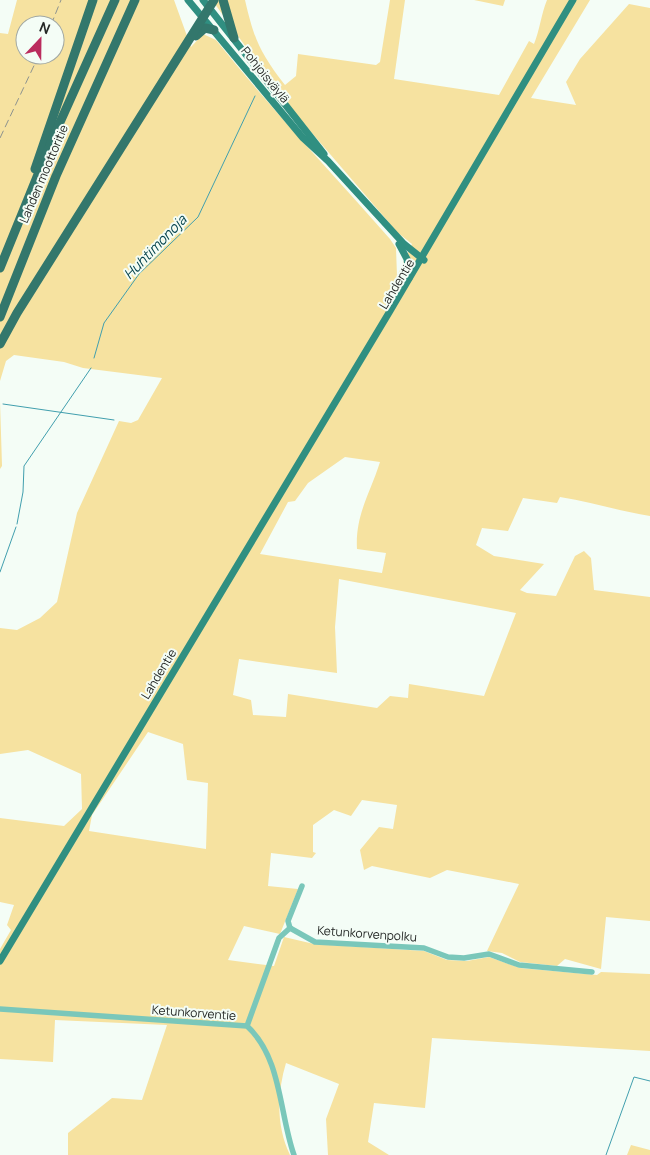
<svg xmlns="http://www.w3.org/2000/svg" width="650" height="1155" font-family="Manrope,sans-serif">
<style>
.green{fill:#f6e2a0;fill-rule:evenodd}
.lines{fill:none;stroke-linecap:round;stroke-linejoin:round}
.stream{stroke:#419fae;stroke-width:1}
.minor{stroke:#7ac7ba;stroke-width:5.5}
.major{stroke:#308f81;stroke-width:7}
.highway{stroke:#33776c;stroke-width:9}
.rail{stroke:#8d938f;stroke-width:1;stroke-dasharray:8 4;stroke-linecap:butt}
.labels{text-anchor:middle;stroke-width:4;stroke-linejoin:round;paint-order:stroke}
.street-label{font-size:12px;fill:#252826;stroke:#f4fdf6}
.water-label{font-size:14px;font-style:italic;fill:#05434c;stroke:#f4fdf6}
</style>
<rect width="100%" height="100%" fill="#f4fdf6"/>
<g class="green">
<path d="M17 0H174L191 47 203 34 216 40C271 109 332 173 390 239L396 248 397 276 412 244 397 232 287 104 212 0H245C254 39 260 53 285 85L296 76 298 54 376 65 380 62 390 0H405L394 79 499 95 529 41 534 44C540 29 541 15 547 0H590L531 98 576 105 566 82 580 59 629 4 650 8V516C619 511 591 502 560 497L557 503 523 498 508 531 482 528 476 545 494 556 544 564 520 590 527 593 556 596 575 556 584 551 591 558 594 590 650 597V921L606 917 601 969 565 959 557 966 520 962 502 953 487 951 519 884 447 870 430 878 372 866 364 870 360 850 379 827 393 829 397 805 362 800 351 816 334 810 313 825V852L316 853 312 858 271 853 268 886 298 889 280 934 244 926 228 960 274 966 284 937 314 944 424 951 447 960 467 961 489 957 520 968 597 975 601 972 650 974V1051L432 1038 425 1108 374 1103 368 1142 389 1155H328L326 1119 339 1084 286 1063C277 1093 276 1126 290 1155H68V1133L112 1098 142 1100 167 1025 55 1020 53 1062 0 1059V949L11 930 7 925 14 905 0 902V818L64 826 82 809 81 774 28 750 0 754V628L17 630 40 618 57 602 77 513 119 421 131 423 138 420 162 378 83 368 64 362 14 355 6 361 0 381V33L8 34ZM25 25H55V55H25ZM345 457 380 462C370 494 355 515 357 549L386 553 382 573 260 554 288 502 295 501 308 483ZM339 579 516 613 484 696 409 684 408 698 390 696 377 708 288 694 286 717 253 715 251 700 233 695 239 659 337 673 335 627ZM148 732 183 744 187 780 208 783 206 849 89 831 92 815Z"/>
<path d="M474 0H505L503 6Z"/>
<path d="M0 402 2 466 0 469Z"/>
<path d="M631 1145 650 1150V1155H627Z"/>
</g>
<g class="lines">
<g class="stream">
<path d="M94 358 104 323 139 274 198 217 255 96"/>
<path d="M3 404 114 420"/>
<path d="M17 524 23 492 24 466 91 368"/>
<path d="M0 572 16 527"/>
<path d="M606 1155 634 1077 650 1081"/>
</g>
<g class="minor">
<path d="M290 928 315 942 424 948 448 957 464 958 489 954 519 965 592 972"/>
<path d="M290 928 288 921 302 886"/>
<path d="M0 1009 247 1026C282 1058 279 1113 294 1155"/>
<path d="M247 1026 279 938 290 928"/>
</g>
<g class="major">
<path d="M188 0 303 138 328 161 404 244 424 260"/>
<path d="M203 0 324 154"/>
<path d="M399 244 407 259 409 278"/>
<path d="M0 961 390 311 573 0"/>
</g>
<g class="highway">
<path d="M223 0 234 38"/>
<path d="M196 36 205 28 214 30"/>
<path d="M35 169 93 0"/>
<path d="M0 268 52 140 115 0"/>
<path d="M0 317 56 176 135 0"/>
<path d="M0 344 17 313 214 0"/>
</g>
<g class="rail">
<path d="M51 25 61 0"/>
<path d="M0 138 39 55"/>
</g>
</g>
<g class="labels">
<g class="street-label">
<text transform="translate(265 75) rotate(51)" y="4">Pohjoisväylä</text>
<text transform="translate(44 174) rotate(-67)" y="4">Lahden moottoritie</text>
<text transform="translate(397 284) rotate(-59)" y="4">Lahdentie</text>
<text transform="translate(159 674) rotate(-59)" y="4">Lahdentie</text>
<text transform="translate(367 934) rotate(4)" y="4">Ketunkorvenpolku</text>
<text transform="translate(194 1013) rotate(4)" y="4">Ketunkorventie</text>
</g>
<g class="water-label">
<text transform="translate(155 247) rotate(-46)" y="5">Huhtimonoja</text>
</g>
</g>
<g transform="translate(40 40) rotate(22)"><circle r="24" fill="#f4fdf6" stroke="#a1a8a3"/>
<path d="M0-4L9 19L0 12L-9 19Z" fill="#ba2c5e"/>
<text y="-8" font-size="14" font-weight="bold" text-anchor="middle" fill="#252826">N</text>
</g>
</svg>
